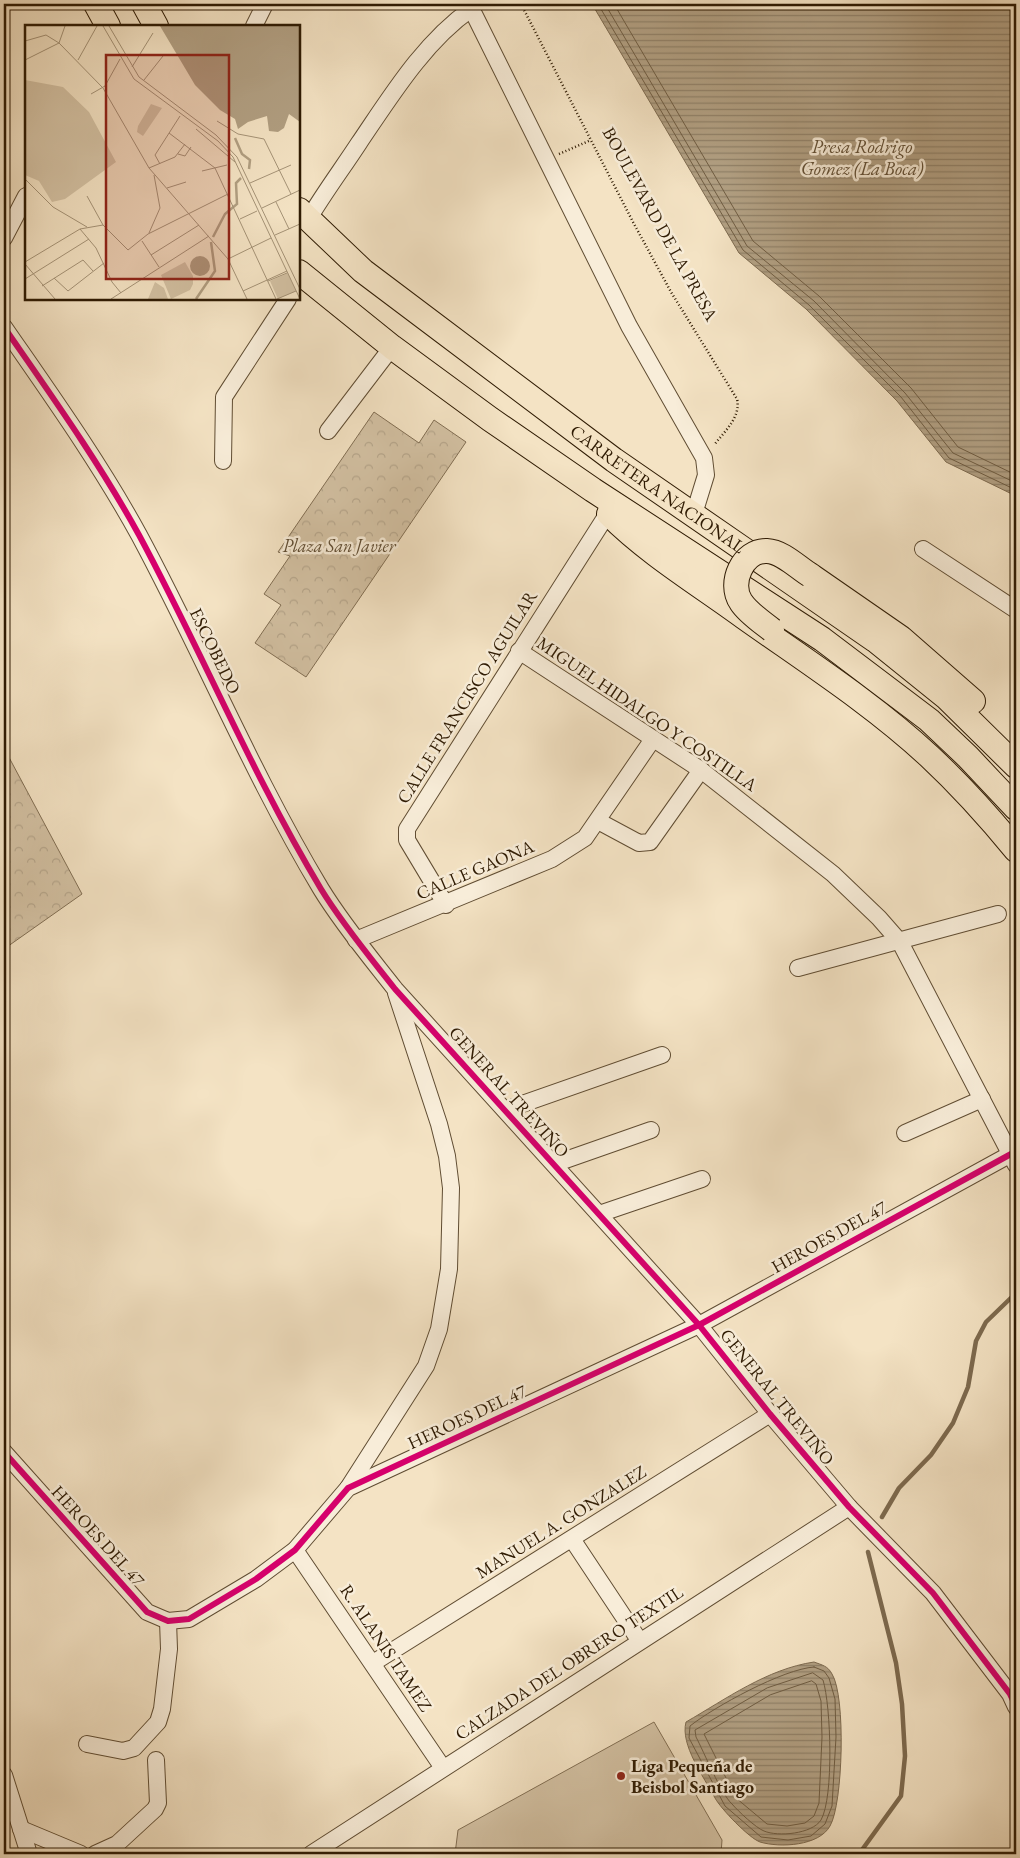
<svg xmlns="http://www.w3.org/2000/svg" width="1020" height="1858" font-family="'EB Garamond',serif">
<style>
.forest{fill:url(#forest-crowns);stroke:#816e53}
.garden{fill:#d3c1a3;stroke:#816e53}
.water{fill:url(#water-rules);stroke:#7d6a4f}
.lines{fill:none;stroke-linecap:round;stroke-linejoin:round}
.shore{stroke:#705d42;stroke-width:1}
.stream{stroke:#7d6a4f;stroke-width:4.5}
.minor-casing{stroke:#604d33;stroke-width:18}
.highway-casing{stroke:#2f1b03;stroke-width:26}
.path{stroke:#2f1b03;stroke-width:2.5;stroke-dasharray:1 2.5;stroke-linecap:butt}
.minor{stroke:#f8edd9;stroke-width:16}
.highway{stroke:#f4e3c4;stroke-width:24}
.highway-bridge-casing{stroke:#2f1b03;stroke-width:26;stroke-linecap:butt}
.highway-bridge{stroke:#f4e3c4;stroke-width:24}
.cycleway-casing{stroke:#f8edd9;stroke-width:9}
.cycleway{stroke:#d6006c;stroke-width:6}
.poi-dot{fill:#8f2418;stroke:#f8edd9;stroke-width:2}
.labels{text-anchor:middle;stroke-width:5;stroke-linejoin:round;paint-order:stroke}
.street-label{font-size:18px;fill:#2f1b03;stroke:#f8edd9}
.park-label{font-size:18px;font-style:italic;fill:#604d33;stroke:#f8edd9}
.poi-label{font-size:18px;font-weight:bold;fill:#2f1b03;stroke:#f8edd9;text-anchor:start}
.water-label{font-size:19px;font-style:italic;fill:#635036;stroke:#f8edd9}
.inset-river{fill:none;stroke:#b19f82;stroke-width:2.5}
.inset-road{fill:none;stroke:#a59377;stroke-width:1}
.view{fill:#8f2418;fill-opacity:0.15;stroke:#8f2418;stroke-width:2.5}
.inset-edge{fill:none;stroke:#2f1b03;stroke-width:2.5}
</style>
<defs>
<pattern id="forest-crowns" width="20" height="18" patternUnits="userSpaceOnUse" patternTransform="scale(1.25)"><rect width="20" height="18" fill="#d3c1a3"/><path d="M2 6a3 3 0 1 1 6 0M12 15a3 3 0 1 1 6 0" fill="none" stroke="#b5a58b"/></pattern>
<pattern id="water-rules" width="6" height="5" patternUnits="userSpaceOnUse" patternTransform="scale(1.25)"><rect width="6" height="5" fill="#b19f82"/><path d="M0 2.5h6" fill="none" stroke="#908168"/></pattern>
</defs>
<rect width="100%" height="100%" fill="#f4e3c4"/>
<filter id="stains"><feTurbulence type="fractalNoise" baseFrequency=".004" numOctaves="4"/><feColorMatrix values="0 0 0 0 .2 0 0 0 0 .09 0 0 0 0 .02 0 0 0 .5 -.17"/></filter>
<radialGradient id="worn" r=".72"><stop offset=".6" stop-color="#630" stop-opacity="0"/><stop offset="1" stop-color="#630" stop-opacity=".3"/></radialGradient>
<g class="forest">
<path d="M374 412 419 443 434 420 466 442 306 677 255 643 281 605 264 594 290 556 278 552Z"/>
<path d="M4 748 82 894 4 949Z"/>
</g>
<path class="garden" d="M654 1722 722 1840 721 1854H455L458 1830Z"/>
<g class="water">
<path d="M592 4H1016V496L946 462 897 401 806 309 739 253Z"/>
<path d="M814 1662C822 1665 828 1666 832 1674 846 1696 843 1804 830 1826 819 1846 780 1848 760 1842 749 1838 721 1809 715 1798 704 1777 680 1745 686 1722 726 1699 767 1669 814 1662Z"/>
</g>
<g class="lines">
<g class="shore">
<path d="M598 4 743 250 809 305 901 397 949 458 1016 490"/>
<path d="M605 4 747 246 814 301 905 393 953 453 1016 483"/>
<path d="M614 4 753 241 819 296 911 388 958 447 1016 475"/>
<path d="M814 1667 824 1671 829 1678 835 1699 836 1737 832 1806 825 1824 811 1836 788 1840 761 1837 725 1806 689 1738 690 1726C714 1707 783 1669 814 1667Z"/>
<path d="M813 1673 823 1680C831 1706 834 1797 821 1820 812 1834 778 1837 764 1831 756 1828 738 1811 732 1804 721 1794 704 1752 696 1737L695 1730 767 1688Z"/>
<path d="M812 1681 816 1684 821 1701 822 1737 819 1803 814 1816 805 1823 787 1826 767 1824 736 1798 704 1734 770 1695Z"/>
</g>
<g class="stream">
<path d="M882 1517 899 1488 931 1455 953 1423 968 1387 976 1341 986 1322 1016 1293"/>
<path d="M859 1854 901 1796 905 1756 902 1704 896 1663 868 1552"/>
</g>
<defs>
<g id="minor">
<path d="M469 4 629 326 704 458 706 475 694 514"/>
<path d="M254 26 265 4"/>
<path d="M308 220C324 193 342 169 359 143 391 96 424 42 471 9"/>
<path d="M4 238 26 196"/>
<path d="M4 327C51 395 99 462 139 535 202 652 253 776 321 889 343 925 370 957 395 989L699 1325 770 1414 849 1507 933 1593 1010 1694 1016 1707"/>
<path d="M328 431 392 347"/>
<path d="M223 461 224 397 288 299"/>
<path d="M923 549 1016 610"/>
<path d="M519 651 701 770 833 874 879 918 900 942 1016 1165"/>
<path d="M598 821 639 843 650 842 701 770"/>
<path d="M446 905 407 840V829L608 513"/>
<path d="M356 940 552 859 585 838 653 739"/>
<path d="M798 968 998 914"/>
<path d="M505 1110 662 1055"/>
<path d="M905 1133 982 1099"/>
<path d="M554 1164 651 1130"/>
<path d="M599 1214 702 1179"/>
<path d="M4 1452 147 1612 168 1621 189 1619 256 1579 295 1550 348 1488 699 1325 1011 1154"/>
<path d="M348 1488 426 1366 439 1329 449 1269 451 1188 447 1156 439 1124 396 993"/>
<path d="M572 1539 639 1640"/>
<path d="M295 1550 443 1768"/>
<path d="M373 1663 770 1414"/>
<path d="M87 1744 123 1751 134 1748 158 1722 162 1709 169 1649 168 1621"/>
<path d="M4 1775 29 1854"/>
<path d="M21 1829 81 1854"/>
<path d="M95 1854 117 1844 155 1809 158 1803 156 1760"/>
<path d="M311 1854 849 1507"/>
</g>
<g id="highway">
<path d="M96 4 108 26"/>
<path d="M144 4 156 26"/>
<path id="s1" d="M299 210 363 271 614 460 875 640 947 698 1016 766"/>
<path d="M299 272 392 347 490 419 593 490 822 639 929 720 968 757 1016 808"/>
<path d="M609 514C649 554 699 584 744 617 806 661 873 704 929 756 960 785 989 817 1016 850"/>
<path d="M810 575 901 638 973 701"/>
</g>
</defs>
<use href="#minor" class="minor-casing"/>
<use href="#highway" class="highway-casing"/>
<g class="path">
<path d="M521 4 633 222 671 292 737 399C741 417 725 431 714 445"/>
<path d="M559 154 591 140"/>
</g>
<use href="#minor" class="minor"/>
<use href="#highway" class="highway"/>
<defs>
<path id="highway-bridge" d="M772 630C762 622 748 613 741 602 728 583 743 550 767 551 783 552 797 567 810 575"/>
</defs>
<use href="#highway-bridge" class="highway-bridge-casing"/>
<use href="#highway-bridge" class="highway-bridge"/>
<defs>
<g id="cycleway">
<path d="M4 327C51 395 99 462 139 535 202 652 253 776 321 889 343 925 370 957 395 989L699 1325 770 1414 849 1507 933 1593 1010 1694 1016 1707"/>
<path d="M4 1452 147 1612 168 1621 189 1619 256 1579 295 1550 348 1488 699 1325 1011 1154"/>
</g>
</defs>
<use href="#cycleway" class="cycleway-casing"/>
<use href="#cycleway" class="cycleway"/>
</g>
<circle class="poi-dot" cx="621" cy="1776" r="5"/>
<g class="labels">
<g class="street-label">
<text transform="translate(660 224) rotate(61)" y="6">BOULEVARD DE LA PRESA</text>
<text dy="6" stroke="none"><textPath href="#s1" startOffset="455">CARRETERA NACIONAL</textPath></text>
<text transform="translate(215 651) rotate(64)" y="6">ESCOBEDO</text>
<text transform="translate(467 697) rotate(-58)" y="6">CALLE FRANCISCO AGUILAR</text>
<text transform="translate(647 714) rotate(34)" y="6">MIGUEL HIDALGO Y COSTILLA</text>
<text transform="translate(475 870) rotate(-23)" y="6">CALLE GAONA</text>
<text transform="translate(509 1092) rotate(48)" y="6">GENERAL TREVIÑO</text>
<text transform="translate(829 1237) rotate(-29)" y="6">HEROES DEL 47</text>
<text transform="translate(777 1397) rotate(51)" y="6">GENERAL TREVIÑO</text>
<text transform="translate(467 1417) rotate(-25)" y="6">HEROES DEL 47</text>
<text transform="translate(561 1522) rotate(-32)" y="6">MANUEL A. GONZALEZ</text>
<text transform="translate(98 1536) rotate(48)" y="6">HEROES DEL 47</text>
<text transform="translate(386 1648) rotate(56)" y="6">R. ALANIS TAMEZ</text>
<text transform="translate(569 1663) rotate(-33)" y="6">CALZADA DEL OBRERO TEXTIL</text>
</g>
<g class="park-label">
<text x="339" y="552">Plaza San Javier</text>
</g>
<g class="poi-label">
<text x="631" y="1772">Liga Pequeña de<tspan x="631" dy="21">Beisbol Santiago</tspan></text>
</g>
<g class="water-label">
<text x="862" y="153">Presa Rodrigo<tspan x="862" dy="22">Gomez (La Boca)</tspan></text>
</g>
</g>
<g transform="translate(25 25)">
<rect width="275" height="275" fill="#f4e3c4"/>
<path d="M0 55 38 62 64 87 91 137 40 174 27 177 14 156 0 150ZM126 79 137 83 118 111 112 107 113 101ZM263 248 271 266 253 274 245 256Z" fill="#d3c1a3"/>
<path d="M160 237 168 251V259L165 265 146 274 136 250ZM130 257 139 263 143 274H123Z" fill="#d3c1a3"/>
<path d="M135 1H275V97L264 89 259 103 253 107 244 106 242 91 223 97 213 104 210 94 195 85 170 60ZM165 241a10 10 0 1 1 20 0a10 10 0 1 1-20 0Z" fill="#b19f82"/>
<path class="inset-river" d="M210 113 217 129 225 135 224 144M188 212 200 189 212 179 211 158 216 153M171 274 190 246 186 217"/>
<path class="inset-road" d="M40 1 34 18 78 63 124 143 203 234 222 274M78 1 109 54 193 116 208 132 275 274M84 1 114 52 191 110 212 132 275 264M0 16 21 10 34 18M0 35 34 18M53 35 72 1M107 42 128 8M119 55 138 31M66 69 80 61 95 34M192 96 213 109 239 114 266 169M171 104 210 137M144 108 190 143 251 274M153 129 160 131 166 122M135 139 130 130 155 91M124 143 150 132 160 119M177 146 202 140M0 154 28 182 62 202M225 158 266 140M142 163 161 157M62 171 78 200 103 225 123 209 203 169M251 177 264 204M237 183 275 165M215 194 232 186M55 204 71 223 87 257 96 268M124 208 135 183 129 150M250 210 275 199M117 216 134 242M126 230 174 200M203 234 246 213M0 237 55 204 78 200M0 239 30 274M29 253 43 266 79 238M0 254 64 214M243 256 262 248M17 261 58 235 68 246M218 266 262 246M86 274 184 211M252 274 271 266"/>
<path class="view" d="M81 30H204V254H81Z"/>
<rect width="275" height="275" class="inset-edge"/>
</g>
<rect width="1020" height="1858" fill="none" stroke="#f4e3c4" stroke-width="20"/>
<rect x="5" y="5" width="1010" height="1848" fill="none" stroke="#2f1b03" stroke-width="2.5"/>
<rect x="10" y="10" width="1000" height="1838" fill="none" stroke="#2f1b03"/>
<rect width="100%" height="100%" filter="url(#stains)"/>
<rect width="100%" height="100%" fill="url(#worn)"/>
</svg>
